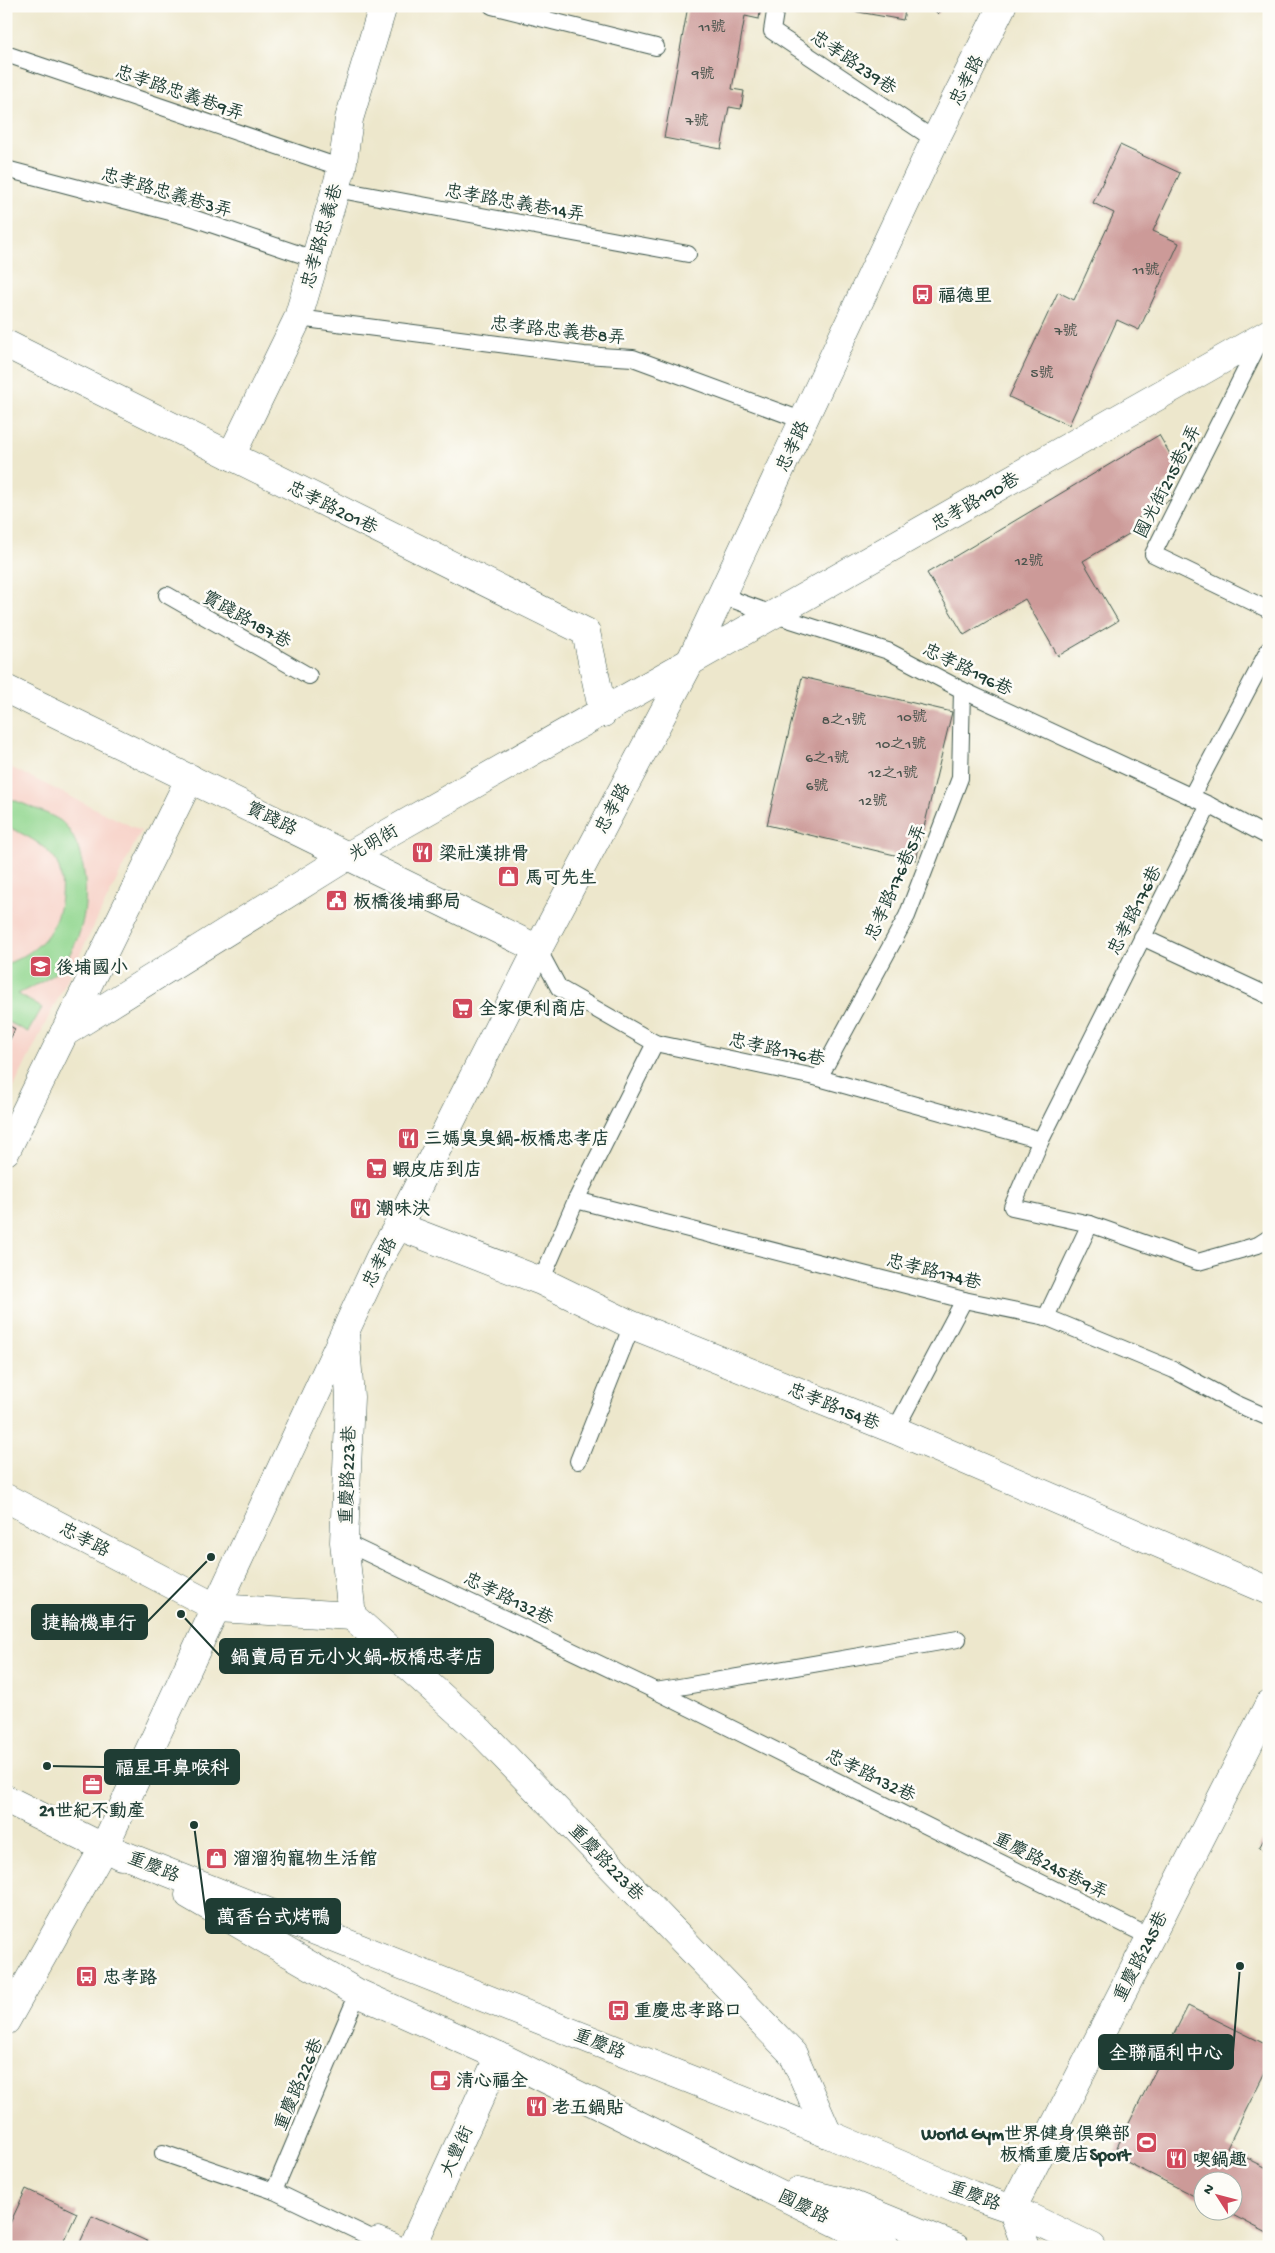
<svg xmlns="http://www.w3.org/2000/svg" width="1275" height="2253" font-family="'Gochi Hand','LXGW WenKai TC',sans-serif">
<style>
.built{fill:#f7d1c7}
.green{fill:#92d790;stroke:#588a62}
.building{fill:#cc9a98}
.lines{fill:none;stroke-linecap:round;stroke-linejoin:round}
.lane-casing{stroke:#3e564b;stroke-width:18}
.street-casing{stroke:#3e564b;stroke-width:29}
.secondary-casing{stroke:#3e564b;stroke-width:29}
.lane{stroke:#fff;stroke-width:16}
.street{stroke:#fff;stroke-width:28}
.secondary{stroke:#fff;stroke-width:28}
.labels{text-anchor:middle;stroke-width:5;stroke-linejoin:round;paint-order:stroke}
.number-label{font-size:15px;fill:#4a544d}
.street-label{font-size:18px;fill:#1f3d34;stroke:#fdfcf7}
.poi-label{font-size:18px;font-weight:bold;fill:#1f3d34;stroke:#fdfcf7;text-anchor:start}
.leader{fill:none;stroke:#1f3d34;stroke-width:2}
.callout-dot{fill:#1f3d34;stroke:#fdfcf7;stroke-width:2}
.callout{fill:#1f3d34;stroke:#1f3d34;stroke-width:2}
.callout-label{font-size:19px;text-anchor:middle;font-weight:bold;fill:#fff}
</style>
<rect width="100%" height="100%" fill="#fdfcf7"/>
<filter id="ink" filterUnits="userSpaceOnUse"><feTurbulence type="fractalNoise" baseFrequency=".02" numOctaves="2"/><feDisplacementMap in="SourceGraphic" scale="10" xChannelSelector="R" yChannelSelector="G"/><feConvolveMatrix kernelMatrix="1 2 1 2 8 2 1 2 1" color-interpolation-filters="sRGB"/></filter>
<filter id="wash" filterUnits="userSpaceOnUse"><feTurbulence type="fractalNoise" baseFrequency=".0096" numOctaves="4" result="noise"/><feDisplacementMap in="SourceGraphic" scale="20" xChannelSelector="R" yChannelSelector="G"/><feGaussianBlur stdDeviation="1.12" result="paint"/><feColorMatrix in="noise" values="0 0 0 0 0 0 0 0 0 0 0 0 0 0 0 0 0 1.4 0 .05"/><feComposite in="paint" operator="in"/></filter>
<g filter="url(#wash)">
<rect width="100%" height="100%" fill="#ede7cc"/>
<path class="built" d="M6 765 141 831 6 1103Z"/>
<path class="green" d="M6 797C18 802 54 815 62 822 69 828 75 840 78 848 91 886 88 933 62 965 51 980 34 985 18 994L42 1008 28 1032 6 1021V964C40 951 57 932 61 896 62 884 62 869 54 858 41 842 25 835 6 826Z"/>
<g id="blocks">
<g class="building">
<path d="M688 6H761L759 19 745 16 732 89 744 91 741 109 729 107 721 149 664 138Z"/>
<path d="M854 6H906L903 20 853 11Z"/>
<path d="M930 6H942L938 14Z"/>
<path d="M1120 145 1180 173 1153 231 1179 243 1139 330 1117 320 1069 425 1009 397 1058 292 1074 300 1114 213 1093 203Z"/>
<path d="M1159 435 1181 473 1164 483 1173 498 1135 520 1139 528 1083 561 1118 621 1058 656 1025 599 964 635 927 573Z"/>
<path d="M802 677 952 712 916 860 767 825Z"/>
<path d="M6 1024 15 1029 6 1048Z"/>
<path d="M1269 1830V1852L1259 1848Z"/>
<path d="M1188 2006 1269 2046V2064L1227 2148 1269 2169V2234L1223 2210H1232V2180H1202V2200L1113 2155Z"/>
<path d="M26 2189 77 2213 61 2247H6V2232Z"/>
<path d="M92 2216 153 2244 152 2247H78Z"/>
</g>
</g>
</g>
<g filter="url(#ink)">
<use href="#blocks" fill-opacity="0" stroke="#3e564b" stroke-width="1"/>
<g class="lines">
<defs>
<g id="lane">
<path d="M492 6 656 47"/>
<path d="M776 6 772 31 935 140"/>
<path d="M6 54 342 168"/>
<path d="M6 169 193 218 314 259"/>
<path d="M335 189 688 254"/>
<path d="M298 318 584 355 633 358 804 421"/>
<path d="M1261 339 1153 554 1269 610"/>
<path d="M167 595 309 676"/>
<path d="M720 595 775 615 888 651 962 690 1209 805 1269 837"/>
<path d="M1191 797 1269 649"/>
<path d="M1209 805 1041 1140 1012 1207 1090 1224 1198 1262 1258 1245 1269 1238"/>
<path d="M1142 937 1269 996"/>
<path d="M538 949 559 988 655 1043 819 1078 1041 1140"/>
<path d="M819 1078 907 916 960 778 962 690"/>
<path d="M576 1200 964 1300 1046 1317 1174 1370 1235 1403 1269 1418"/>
<path d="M541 1281 576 1200 655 1043"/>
<path d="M1046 1317 1090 1224"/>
<path d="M895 1430 964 1300"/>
<path d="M578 1461 632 1325"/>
<path d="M344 1542 656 1691 958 1639"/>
<path d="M656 1691 1150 1937"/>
<path d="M163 2153 274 2191 378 2241"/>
<path d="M274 2191 358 1993"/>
</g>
<g id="street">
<path d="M6 344 586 632 603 713"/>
<path d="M231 456 298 318 342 168 349 119 383 6"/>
<path d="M64 1033 348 856 1269 333"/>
<path d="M6 1151 190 778"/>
<path d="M398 1226 541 1281 632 1325 895 1430 1269 1591"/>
<path d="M345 1333 350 1397 344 1542 352 1616 481 1732 793 2054 828 2134"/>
<path d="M6 1498 217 1608 352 1616"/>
<path d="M6 1799 121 1856"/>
<path d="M104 1847 828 2134 972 2195 1012 2209 1092 2247"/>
<path d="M189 1895 358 1993 499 2056 886 2247"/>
<path d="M798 2191 848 2203 956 2247"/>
<path d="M376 2247 378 2241 392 2247"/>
<path d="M412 2247 499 2056"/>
<path d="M1026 2247 1012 2209 1269 1704"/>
</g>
<g id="secondary">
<path d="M6 689 538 949"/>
<path d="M6 2021 104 1847 380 1257 398 1226 538 949 689 664 935 140 1002 6"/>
</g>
</defs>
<use href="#lane" class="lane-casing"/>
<use href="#street" class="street-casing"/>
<use href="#secondary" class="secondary-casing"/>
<use href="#lane" class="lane"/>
<use href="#street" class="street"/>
<use href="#secondary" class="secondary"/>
</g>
</g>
<defs>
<symbol id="bus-square" viewBox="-11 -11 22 22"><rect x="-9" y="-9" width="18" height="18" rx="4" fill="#d1495b" stroke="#fdfcf7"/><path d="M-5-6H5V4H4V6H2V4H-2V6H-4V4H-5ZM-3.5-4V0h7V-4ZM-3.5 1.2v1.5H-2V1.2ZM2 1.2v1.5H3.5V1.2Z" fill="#fff"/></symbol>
<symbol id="restaurant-square" viewBox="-11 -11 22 22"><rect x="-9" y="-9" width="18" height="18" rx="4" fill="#d1495b" stroke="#fdfcf7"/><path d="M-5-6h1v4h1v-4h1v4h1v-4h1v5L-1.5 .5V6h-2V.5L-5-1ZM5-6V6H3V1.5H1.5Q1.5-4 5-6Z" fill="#fff"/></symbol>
<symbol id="shop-square" viewBox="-11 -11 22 22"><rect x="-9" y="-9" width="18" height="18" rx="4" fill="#d1495b" stroke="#fdfcf7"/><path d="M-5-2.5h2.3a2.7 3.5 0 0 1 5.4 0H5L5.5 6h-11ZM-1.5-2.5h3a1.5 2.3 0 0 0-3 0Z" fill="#fff"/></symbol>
<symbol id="civic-square" viewBox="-11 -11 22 22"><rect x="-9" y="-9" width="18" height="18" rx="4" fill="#d1495b" stroke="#fdfcf7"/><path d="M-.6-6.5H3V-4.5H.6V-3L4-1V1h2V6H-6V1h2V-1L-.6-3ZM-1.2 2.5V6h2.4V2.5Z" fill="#fff"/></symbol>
<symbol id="school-square" viewBox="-11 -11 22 22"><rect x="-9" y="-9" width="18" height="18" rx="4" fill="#d1495b" stroke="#fdfcf7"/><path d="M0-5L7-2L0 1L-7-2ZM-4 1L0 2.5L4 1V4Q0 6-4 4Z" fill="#fff"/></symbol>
<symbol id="supermarket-square" viewBox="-11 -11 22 22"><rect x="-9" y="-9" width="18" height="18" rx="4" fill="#d1495b" stroke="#fdfcf7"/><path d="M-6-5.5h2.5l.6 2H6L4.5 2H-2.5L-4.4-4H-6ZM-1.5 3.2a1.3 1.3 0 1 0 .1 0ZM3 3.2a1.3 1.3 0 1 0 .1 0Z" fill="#fff"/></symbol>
<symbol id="office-square" viewBox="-11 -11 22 22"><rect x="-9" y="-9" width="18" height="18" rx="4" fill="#d1495b" stroke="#fdfcf7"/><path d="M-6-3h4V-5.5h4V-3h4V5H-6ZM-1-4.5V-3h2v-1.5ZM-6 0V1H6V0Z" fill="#fff"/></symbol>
<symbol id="cafe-square" viewBox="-11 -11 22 22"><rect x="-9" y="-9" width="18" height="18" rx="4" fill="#d1495b" stroke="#fdfcf7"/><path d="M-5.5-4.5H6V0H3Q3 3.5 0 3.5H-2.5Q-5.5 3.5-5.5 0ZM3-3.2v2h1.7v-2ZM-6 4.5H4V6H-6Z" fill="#fff"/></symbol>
<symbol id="stadium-square" viewBox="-11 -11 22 22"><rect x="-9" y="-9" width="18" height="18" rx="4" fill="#d1495b" stroke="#fdfcf7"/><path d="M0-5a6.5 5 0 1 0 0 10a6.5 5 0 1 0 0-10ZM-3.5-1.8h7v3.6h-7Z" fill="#fff"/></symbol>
</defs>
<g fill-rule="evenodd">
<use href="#bus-square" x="910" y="282" width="25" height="25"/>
<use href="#restaurant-square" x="410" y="840" width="25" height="25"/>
<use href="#shop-square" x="496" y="864" width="25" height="25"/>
<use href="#civic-square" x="324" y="888" width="25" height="25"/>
<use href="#school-square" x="28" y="954" width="25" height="25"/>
<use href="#supermarket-square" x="450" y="996" width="25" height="25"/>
<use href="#restaurant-square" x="396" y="1126" width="25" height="25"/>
<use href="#supermarket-square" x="364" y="1156" width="25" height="25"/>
<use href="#restaurant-square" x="348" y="1196" width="25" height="25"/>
<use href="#office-square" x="80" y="1772" width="25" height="25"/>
<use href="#shop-square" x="204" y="1846" width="25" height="25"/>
<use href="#bus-square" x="74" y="1964" width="25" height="25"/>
<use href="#bus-square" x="606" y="1998" width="25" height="25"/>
<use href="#cafe-square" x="428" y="2068" width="25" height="25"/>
<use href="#restaurant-square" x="524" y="2094" width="25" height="25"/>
<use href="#stadium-square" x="1134" y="2130" width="25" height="25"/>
<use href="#restaurant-square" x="1164" y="2146" width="25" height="25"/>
</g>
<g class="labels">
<g class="number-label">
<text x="712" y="31">11號</text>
<text x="703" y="78">9號</text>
<text x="697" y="125">7號</text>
<text x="1146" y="274">11號</text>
<text x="1066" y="335">7號</text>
<text x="1042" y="377">5號</text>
<text x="1029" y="565">12號</text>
<text x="912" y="721">10號</text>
<text x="844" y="724">8之1號</text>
<text x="901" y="748">10之1號</text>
<text x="827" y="762">6之1號</text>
<text x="893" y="777">12之1號</text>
<text x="817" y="790">6號</text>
<text x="873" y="805">12號</text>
</g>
<g class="street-label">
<text transform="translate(854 62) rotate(34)" y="6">忠孝路239巷</text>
<text transform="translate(966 80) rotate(-63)" y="6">忠孝路</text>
<text transform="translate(180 92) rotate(19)" y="6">忠孝路忠義巷9弄</text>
<text transform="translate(167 192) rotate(16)" y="6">忠孝路忠義巷3弄</text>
<text transform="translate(515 202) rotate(10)" y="6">忠孝路忠義巷14弄</text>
<text transform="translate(321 236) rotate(-74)" y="6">忠孝路忠義巷</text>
<text transform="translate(558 330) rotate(6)" y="6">忠孝路忠義巷8弄</text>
<text transform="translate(792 446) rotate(-65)" y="6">忠孝路</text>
<text transform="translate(1167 481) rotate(-63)" y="6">國光街215巷2弄</text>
<text transform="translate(975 501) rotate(-30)" y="6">忠孝路190巷</text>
<text transform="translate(333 507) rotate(26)" y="6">忠孝路201巷</text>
<text transform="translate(247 619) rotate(29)" y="6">實踐路187巷</text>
<text transform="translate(968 669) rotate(26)" y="6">忠孝路196巷</text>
<text transform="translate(612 808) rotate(-62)" y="6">忠孝路</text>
<text transform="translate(272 818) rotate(26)" y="6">實踐路</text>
<text transform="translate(373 842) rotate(-30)" y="6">光明街</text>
<text transform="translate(895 882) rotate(-66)" y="6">忠孝路176巷5弄</text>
<text transform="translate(1134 910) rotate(-63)" y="6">忠孝路176巷</text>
<text transform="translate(777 1049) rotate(12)" y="6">忠孝路176巷</text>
<text transform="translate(379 1262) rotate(-63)" y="6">忠孝路</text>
<text transform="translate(934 1271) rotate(14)" y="6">忠孝路174巷</text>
<text transform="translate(834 1406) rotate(22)" y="6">忠孝路154巷</text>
<text transform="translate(347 1475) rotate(-88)" y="6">重慶路223巷</text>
<text transform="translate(85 1539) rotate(27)" y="6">忠孝路</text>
<text transform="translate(509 1598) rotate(26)" y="6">忠孝路132巷</text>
<text transform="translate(871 1775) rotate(26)" y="6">忠孝路132巷</text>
<text transform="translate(607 1862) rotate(46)" y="6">重慶路223巷</text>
<text transform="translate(1051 1865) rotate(27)" y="6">重慶路245巷9弄</text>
<text transform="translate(154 1866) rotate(22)" y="6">重慶路</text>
<text transform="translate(1140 1956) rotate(-63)" y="6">重慶路245巷</text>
<text transform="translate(600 2043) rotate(22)" y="6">重慶路</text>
<text transform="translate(298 2084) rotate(-67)" y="6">重慶路226巷</text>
<text transform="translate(456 2151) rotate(-66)" y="6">大豐街</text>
<text transform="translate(975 2195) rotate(21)" y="6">重慶路</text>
<text transform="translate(804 2206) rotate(26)" y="6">國慶路</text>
</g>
<g class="poi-label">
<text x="938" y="301">福德里</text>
<text x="439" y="859">梁社漢排骨</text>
<text x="525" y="883">馬可先生</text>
<text x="353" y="907">板橋後埔郵局</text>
<text x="56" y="973">後埔國小</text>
<text x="479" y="1014">全家便利商店</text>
<text x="424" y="1144">三媽臭臭鍋-板橋忠孝店</text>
<text x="392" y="1175">蝦皮店到店</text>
<text x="376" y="1214">潮味決</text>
<text x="92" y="1816" text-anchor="middle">21世紀不動產</text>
<text x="233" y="1864">溜溜狗寵物生活館</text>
<text x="103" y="1983">忠孝路</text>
<text x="634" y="2016">重慶忠孝路口</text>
<text x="456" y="2086">清心福全</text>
<text x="552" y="2113">老五鍋貼</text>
<text x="1130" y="2139" text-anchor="end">World Gym世界健身俱樂部<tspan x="1130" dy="21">板橋重慶店Sport</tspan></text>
<text x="1193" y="2165">喫鍋趣</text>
</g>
</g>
<path class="leader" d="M211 1557L147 1622M181 1614L220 1656M47 1766L105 1767M194 1825L206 1916M1240 1966L1233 2052"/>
<g class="callout-dot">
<circle cx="211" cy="1557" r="5"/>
<circle cx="181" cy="1614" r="5"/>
<circle cx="47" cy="1766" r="5"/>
<circle cx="194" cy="1825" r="5"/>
<circle cx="1240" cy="1966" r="5"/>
</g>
<g class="callout">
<rect x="32" y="1605" width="115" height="34" rx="5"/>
<rect x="220" y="1639" width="273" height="34" rx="5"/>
<rect x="105" y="1750" width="134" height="34" rx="5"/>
<rect x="206" y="1899" width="134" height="34" rx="5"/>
<rect x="1099" y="2035" width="134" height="34" rx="5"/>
</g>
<g class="callout-label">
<text x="89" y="1629">捷輪機車行</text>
<text x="357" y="1663">鍋賣局百元小火鍋-板橋忠孝店</text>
<text x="172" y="1774">福星耳鼻喉科</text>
<text x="273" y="1923">萬香台式烤鴨</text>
<text x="1166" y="2059">全聯福利中心</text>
</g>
<rect width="1275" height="2253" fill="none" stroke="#fdfcf7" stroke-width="25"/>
<g transform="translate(1218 2196) rotate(306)"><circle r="24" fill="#fdfcf7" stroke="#a4b0a9"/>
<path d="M0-4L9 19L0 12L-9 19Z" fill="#d1495b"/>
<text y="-8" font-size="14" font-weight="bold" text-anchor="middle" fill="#1f3d34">N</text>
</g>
</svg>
